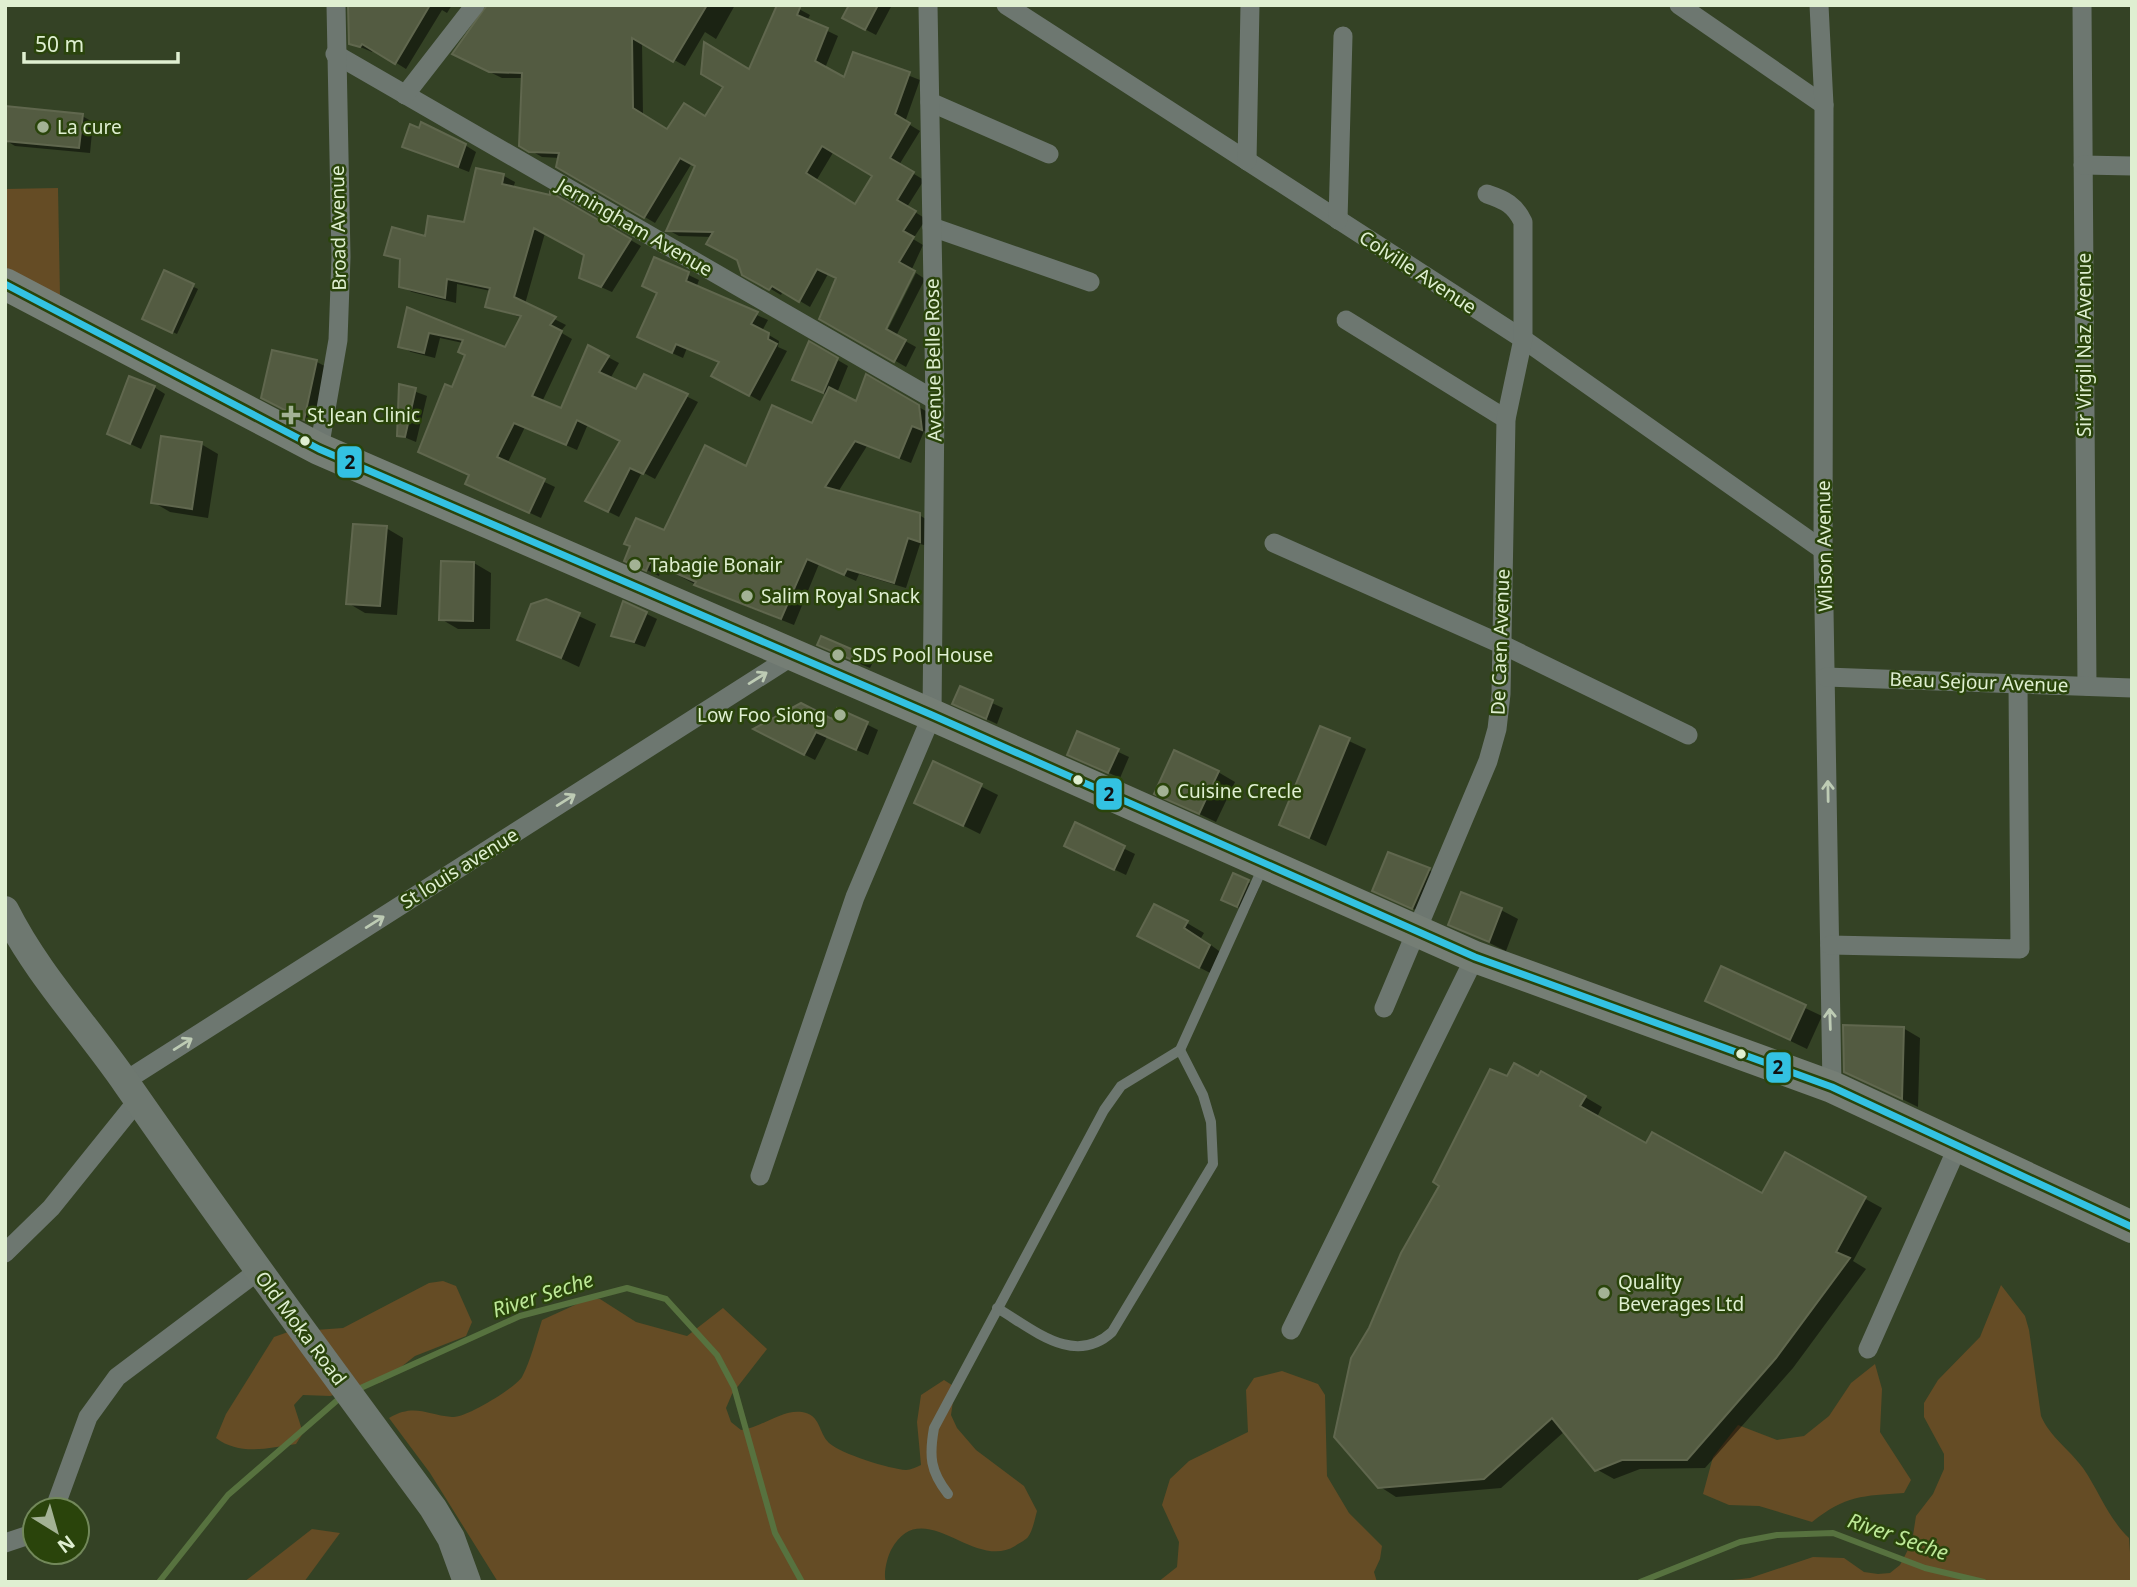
<svg xmlns="http://www.w3.org/2000/svg" width="2137" height="1587" font-family="'Noto Sans',sans-serif">
<style>
.green{fill:#654c25}
.shadow{fill:#0007;fill-rule:evenodd}
.lines{fill:none;stroke-linecap:round;stroke-linejoin:round}
.stream{stroke:#57723f;stroke-width:6}
.building{fill:#535b41;stroke:#60674e;stroke-width:2;fill-rule:evenodd}
.lane{stroke:#6d7770;stroke-width:10}
.street{stroke:#6d7770;stroke-width:19}
.secondary{stroke:#6e7870;stroke-width:28}
.primary{stroke:#757e75;stroke-width:32}
.bus-1-casing{stroke:#2a440b;stroke-width:12}
.bus-1{stroke:#33c2e2;stroke-width:7}
.oneway{stroke:#bdcbb4}
.poi-dot{fill:#a3b295;stroke:#2a440b;stroke-width:2.5}
.bus-dot{fill:#dfefd1;stroke:#2a440b;stroke-width:2.5}
.labels{text-anchor:middle;stroke-width:5;stroke-linejoin:round;paint-order:stroke}
.poi-label{font-size:19px;fill:#dfefd1;stroke:#2a440b;text-anchor:start}
.street-label{font-size:19px;fill:#dfefd1;stroke:#2a440b}
.water-label{font-size:21px;font-style:italic;fill:#bde897;stroke:#2a440b}
.line-badge{stroke:#2a440b;stroke-width:2.5}
.pale-badge-label{font-size:19px;text-anchor:middle;font-weight:bold;fill:#111}
</style>
<rect width="100%" height="100%" fill="#344225"/>
<g class="green">
<path d="M58 188 60 297 5 277V189Z"/>
<path d="M443 1281 456 1286 472 1322 466 1336 415 1356 382 1382 330 1396 303 1395 294 1405 303 1433 296 1444C268 1448 240 1456 216 1438L226 1414 274 1337 288 1332 343 1328 429 1283Z"/>
<path d="M2001 1285 2025 1316 2029 1330 2041 1416C2050 1437 2069 1449 2083 1468 2099 1491 2108 1518 2129 1538L2132 1582H1715L1750 1578 1813 1557 1844 1558 1864 1572 1878 1574 1890 1573 1900 1565 1912 1542 1916 1516 1933 1494 1944 1469V1454L1924 1417V1403L1938 1380 1980 1337Z"/>
<path d="M588 1299H600L636 1322 687 1336 723 1308 767 1349 732 1394 726 1408 731 1422 741 1430C761 1428 782 1409 802 1412 821 1415 818 1432 829 1443 841 1454 890 1469 906 1470 911 1470 916 1467 921 1465L917 1422 921 1395 944 1380 955 1387 951 1415 957 1428 976 1450 1024 1486 1037 1511C1035 1518 1033 1530 1028 1537 1026 1540 1019 1543 1015 1546 974 1572 922 1492 891 1550 887 1558 883 1574 886 1582H498L430 1473 389 1418C415 1403 426 1415 452 1417 465 1419 515 1388 522 1377 531 1360 536 1338 542 1320Z"/>
<path d="M1875 1364 1882 1389 1880 1432 1911 1480 1904 1493C1862 1496 1846 1495 1812 1522L1759 1506 1729 1505 1703 1494 1713 1457 1738 1425 1777 1440 1804 1436 1829 1416 1851 1383Z"/>
<path d="M1282 1371 1318 1384 1325 1395 1327 1476 1349 1513 1382 1546 1380 1559 1374 1572 1377 1582H1158L1177 1567 1179 1542 1162 1505 1170 1479 1189 1461 1248 1432 1246 1390 1254 1378Z"/>
<path d="M312 1529 340 1533 304 1582H244Z"/>
</g>
<g class="shadow">
<path d="M350 5H452L447 13 442 10 406 69 374 49 372 52 351 43Z"/>
<path d="M522 5H735L716 39 705 32 685 66 642 42 643 116 668 131 706 118 799 9 810 15 807 21 838 36 825 68 845 80 854 54 920 80 905 122 920 131 899 165 924 180 907 207 926 219 913 239 923 245 881 336 884 337 916 273 925 279 896 336 916 347 906 367 821 318 838 278 828 274 810 307 783 291 781 295 744 273 739 260 712 237 679 236 668 230 697 165 692 163 655 223 558 166 560 158 542 157 521 145 523 78H502L465 60ZM834 151 874 175 855 206 816 181Z"/>
<path d="M851 5H892L876 35 855 24Z"/>
<path d="M82 116 93 122 90 153 15 146 5 140Z"/>
<path d="M465 145 476 152 469 172 404 146Z"/>
<path d="M477 170 504 176 515 182 513 189 552 195 641 246 612 292 592 283 586 255 545 233 525 304 566 325 560 332 572 339 542 402 562 411 589 347 619 363 610 379 637 392 645 376 698 402 655 479 642 472 619 517 599 507 622 441 588 424 577 450 525 427 507 464 555 487 541 518 478 489 471 476 420 451 467 355 463 343 440 338 435 358 411 352 400 346 408 310 506 349 522 318 487 306 491 291 457 284 456 303 412 292 400 286 402 261 386 254 465 224Z"/>
<path d="M655 259 699 280 696 288 768 320 762 331 779 341 778 347 787 351 760 401 714 375 721 363 687 348 683 358 650 343 659 294Z"/>
<path d="M165 273 198 289 177 334 149 321Z"/>
<path d="M810 344 848 366 837 393 857 403 867 377 931 414 934 435 924 431 911 463 867 446 838 492 919 515 931 522 932 547 920 544 906 588 859 574 856 581 819 564 794 625 708 591 662 567 659 576 626 560 747 469 813 426 828 395 795 380Z"/>
<path d="M273 352 317 362 334 371 321 428 280 407Z"/>
<path d="M400 386 427 396 416 442 399 435Z"/>
<path d="M154 387 165 394 141 449 120 439Z"/>
<path d="M201 444 218 454 208 518 170 512 153 502Z"/>
<path d="M386 528 403 538 397 615 365 613 348 603Z"/>
<path d="M474 563 491 573 490 629H458L441 619Z"/>
<path d="M546 601 596 624 579 667 519 639Z"/>
<path d="M624 603 657 619 645 647 613 636Z"/>
<path d="M830 651 862 656 873 662 870 668Z"/>
<path d="M961 689 1003 708 997 724 965 709Z"/>
<path d="M838 710 878 730 868 755 827 737 815 760 766 735 833 721Z"/>
<path d="M1321 728 1366 749 1326 846 1281 825Z"/>
<path d="M1078 733 1129 757 1120 778 1080 760Z"/>
<path d="M934 763 998 795 980 834 916 802Z"/>
<path d="M1218 772 1235 782 1216 822 1156 793Z"/>
<path d="M1076 825 1135 854 1126 875 1077 852Z"/>
<path d="M1429 870 1446 879 1430 917 1375 890Z"/>
<path d="M1248 882 1259 888 1248 912 1234 905Z"/>
<path d="M1501 910 1518 919 1506 951 1450 924Z"/>
<path d="M1187 923 1204 933 1201 938 1226 956 1216 976 1156 945Z"/>
<path d="M1722 969 1822 1016 1807 1049 1707 1001Z"/>
<path d="M1903 1028 1920 1038 1918 1107 1846 1071Z"/>
<path d="M1507 1078 1538 1079 1585 1097 1602 1107 1597 1117 1647 1145 1763 1196 1786 1155 1882 1208 1853 1261 1866 1269 1793 1368 1705 1468 1640 1469 1614 1479 1596 1469 1565 1431 1501 1488 1396 1497 1379 1486Z"/>
</g>
<g class="lines">
<g class="stream">
<path d="M354 1391 520 1316 627 1288 666 1299 717 1355 734 1387 775 1533 802 1582"/>
<path d="M159 1582 228 1495 341 1397"/>
<path d="M1640 1582 1740 1542 1777 1535 1833 1533 1925 1568 1984 1582"/>
</g>
</g>
<g class="building">
<path d="M348 5H430L395 64 362 44 360 47 349 44Z"/>
<path d="M487 5H707L673 62 632 38 633 108 667 129 684 103 705 116 723 87 701 74 704 42 749 69 777 5H801L797 15 828 28 815 61 844 77 853 52 910 72 895 114 910 123 890 158 914 172 897 200 916 211 903 231 914 237 899 262 915 271 886 329 906 340 894 362 819 319 836 278 817 269 799 302 772 286 769 290 742 275 737 260 706 244 713 232 666 231 695 166 680 158 644 218 556 167 559 153 529 152 519 146 522 73 489 72 452 54ZM822 146 872 176 855 204 806 173Z"/>
<path d="M849 5H878L865 30 842 18Z"/>
<path d="M5 106 83 114 79 148 5 141Z"/>
<path d="M421 122 466 144 458 167 402 147 410 124 419 128Z"/>
<path d="M476 168 504 174 502 184 550 195V192L631 239 601 287 579 278 584 255 534 228 514 297 556 317 550 325 562 331 532 396 561 408 588 345 609 356 599 372 636 389 644 374 688 394 643 474 630 468 608 512 585 501 620 441 577 420 566 445 514 423 497 457 545 479 529 513 465 484 469 475 418 452 445 384 452 387 465 355 458 352 463 340 429 333 424 353 398 347 407 307 505 347 521 316 485 307 490 288 447 279 445 298 399 287 400 259 384 255 392 227 425 236 428 216 464 222Z"/>
<path d="M654 257 689 272 686 281 758 312 751 324 769 333 768 339 777 344 749 396 711 376 719 362 676 344 672 353 637 337 657 293 642 286Z"/>
<path d="M164 270 194 284 172 333 142 319Z"/>
<path d="M809 341 838 358 823 393 792 380Z"/>
<path d="M272 350 317 360 304 420 261 398Z"/>
<path d="M866 374 919 405 922 430 912 426 899 458 855 441 825 487 920 513V542L908 538 894 583 847 569 844 575 807 559 781 619 694 585 696 582 650 562 646 571 624 561 630 546 624 544 636 518 664 530 705 445 746 466 772 405 812 423 829 387 856 401Z"/>
<path d="M129 376 155 386 130 444 107 434Z"/>
<path d="M399 384 416 388 405 437 397 436Z"/>
<path d="M161 436 202 442 192 509 151 503Z"/>
<path d="M353 524 387 526 380 606 346 604Z"/>
<path d="M441 561 474 562 473 621 439 620Z"/>
<path d="M546 599 580 613 561 658 517 640 531 604Z"/>
<path d="M623 601 647 612 634 642 611 636Z"/>
<path d="M821 636 863 654 859 663 817 645Z"/>
<path d="M960 686 993 700 986 719 952 704Z"/>
<path d="M801 703 832 719 837 708 868 722 856 750 816 732 804 755 753 729Z"/>
<path d="M1320 726 1350 738 1309 838 1279 825Z"/>
<path d="M1077 731 1119 749 1108 773 1067 755Z"/>
<path d="M1174 750 1219 771 1199 814 1154 794Z"/>
<path d="M933 761 982 784 963 826 914 803Z"/>
<path d="M1075 822 1125 846 1114 870 1064 846Z"/>
<path d="M1388 852 1430 868 1412 909 1372 891Z"/>
<path d="M1233 873 1249 880 1237 907 1221 900Z"/>
<path d="M1461 892 1502 908 1489 942 1448 925Z"/>
<path d="M1154 904 1188 921 1184 928 1210 945 1199 968 1137 936Z"/>
<path d="M1721 966 1806 1005 1790 1040 1705 1001Z"/>
<path d="M1843 1025 1904 1027 1902 1099 1844 1072Z"/>
<path d="M1514 1063 1538 1076 1541 1071 1586 1096 1580 1106 1646 1143 1652 1132 1762 1193 1785 1152 1866 1197 1836 1252 1850 1258 1776 1358 1687 1460H1622L1595 1471 1552 1418 1484 1479 1378 1488 1334 1437 1351 1358 1369 1328 1401 1253 1439 1186 1433 1182 1490 1069 1507 1076Z"/>
</g>
<g class="lines">
<g class="lane">
<path d="M997 1308C1033 1329 1074 1367 1112 1332L1213 1164 1211 1122 1203 1095 1180 1050"/>
<path d="M948 1494C930 1471 929 1456 934 1428L1104 1110 1121 1086 1180 1050 1263 867"/>
</g>
<g class="street">
<path d="M1006 5 1523 339 1823 550"/>
<path d="M1679 5 1824 105"/>
<path d="M1819 5 1824 105 1823 550 1832 1087"/>
<path d="M2082 5 2087 686"/>
<path d="M335 54 935 400"/>
<path d="M405 95 475 5"/>
<path d="M930 102 1049 154"/>
<path d="M1247 161 1250 5"/>
<path d="M2083 165 2132 166"/>
<path d="M1338 220 1343 36"/>
<path d="M932 227 1090 282"/>
<path d="M1346 320 1506 419"/>
<path d="M319 449 338 340 341 257 336 5"/>
<path d="M1274 543 1501 644 1688 735"/>
<path d="M1826 677 2132 688"/>
<path d="M1830 945 2020 949 2018 684"/>
<path d="M1384 1008 1488 761 1497 729 1501 694 1506 419 1523 339V222C1515 205 1505 200 1487 194"/>
<path d="M125 1081 794 655"/>
<path d="M760 1176 855 897 932 715 935 400 928 5"/>
<path d="M5 1253 51 1208 138 1100"/>
<path d="M1291 1330 1475 957"/>
<path d="M1868 1349 1958 1146"/>
<path d="M54 1510 88 1417 117 1377 258 1271"/>
<path d="M5 1543 35 1533"/>
</g>
<path class="secondary" d="M5 910C37 974 86 1025 126 1083 226 1227 329 1367 433 1508L451 1538 467 1582"/>
<path class="primary" d="M5 284 319 449 932 715 1475 957 1832 1087 2132 1227"/>
<defs>
<path id="bus-1" d="M5 284 319 449 932 715 1475 957 1832 1087 2132 1227"/>
</defs>
<use href="#bus-1" class="bus-1-casing"/>
<use href="#bus-1" class="bus-1"/>
</g>
<defs><path id="oneway-shaft" d="M-6 0H5M1.5-3L5.5 0L1.5 3" fill="none" stroke-width="1.6" stroke-linecap="round" stroke-linejoin="round" transform="scale(1.75)"/></defs>
<g class="oneway">
<use href="#oneway-shaft" transform="translate(758 678) rotate(-32)"/>
<use href="#oneway-shaft" transform="translate(1828 791) rotate(-91)"/>
<use href="#oneway-shaft" transform="translate(566 800) rotate(-32)"/>
<use href="#oneway-shaft" transform="translate(375 922) rotate(-32)"/>
<use href="#oneway-shaft" transform="translate(1830 1019) rotate(-92)"/>
<use href="#oneway-shaft" transform="translate(183 1044) rotate(-32)"/>
</g>
<g class="poi-dot">
<circle cx="43" cy="127" r="7"/>
<path d="M287.5 404.5h7v7h7v7h-7v7h-7v-7h-7v-7h7z"/>
<circle cx="635" cy="565" r="7"/>
<circle cx="747" cy="596" r="7"/>
<circle cx="838" cy="655" r="7"/>
<circle cx="840" cy="715" r="7"/>
<circle cx="1163" cy="791" r="7"/>
<circle cx="1604" cy="1293" r="7"/>
</g>
<g class="bus-dot">
<circle cx="305" cy="441" r="6"/>
<circle cx="1078" cy="780" r="6"/>
<circle cx="1741" cy="1054" r="6"/>
</g>
<g class="labels">
<g class="poi-label">
<text x="57" y="134">La cure</text>
<text x="307" y="422">St Jean Clinic</text>
<text x="649" y="572">Tabagie Bonair</text>
<text x="761" y="603">Salim Royal Snack</text>
<text x="852" y="662">SDS Pool House</text>
<text x="826" y="722" text-anchor="end">Low Foo Siong</text>
<text x="1177" y="798">Cuisine Crecle</text>
<text x="1618" y="1289">Quality<tspan x="1618" dy="22">Beverages Ltd</tspan></text>
</g>
<g class="street-label">
<text transform="translate(635 227) rotate(30)" y="7">Jerningham Avenue</text>
<text transform="translate(338 228) rotate(-91)" y="7">Broad Avenue</text>
<text transform="translate(1418 272) rotate(33)" y="7">Colville Avenue</text>
<text transform="translate(2084 345) rotate(-90)" y="7">Sir Virgil Naz Avenue</text>
<text transform="translate(933 360) rotate(-91)" y="7">Avenue Belle Rose</text>
<text transform="translate(1824 546) rotate(-91)" y="7">Wilson Avenue</text>
<text transform="translate(1500 642) rotate(-88)" y="7">De Caen Avenue</text>
<text transform="translate(1979 682) rotate(2)" y="7">Beau Sejour Avenue</text>
<text transform="translate(459 868) rotate(-32)" y="7">St louis avenue</text>
<text transform="translate(301 1328) rotate(53)" y="7">Old Moka Road</text>
</g>
<g class="water-label">
<text transform="translate(543 1295) rotate(-18)" y="7">River Seche</text>
<text transform="translate(1898 1537) rotate(19)" y="7">River Seche</text>
</g>
</g>
<g class="line-badge">
<rect x="336" y="445" width="27" height="34" rx="7" fill="#33c2e2"/>
<rect x="1095" y="777" width="28" height="34" rx="7" fill="#33c2e2"/>
<rect x="1765" y="1051" width="27" height="33" rx="7" fill="#33c2e2"/>
</g>
<g class="pale-badge-label">
<text x="350" y="469">2</text>
<text x="1109" y="801">2</text>
<text x="1778" y="1074">2</text>
</g>
<rect width="2137" height="1587" fill="none" stroke="#dfefd1" stroke-width="14"/>
<g transform="translate(56 1531) rotate(143)"><circle r="33" fill="#2a440b" stroke="#72885a" stroke-width="2"/>
<path d="M0-5L12 26L0 18L-12 26Z" fill="#a3b295"/>
<text y="-10" font-size="19" font-weight="bold" text-anchor="middle" fill="#dfefd1">N</text>
</g>
<path d="M24 52v10h154v-10" fill="none" stroke="#dfefd1" stroke-width="3.5"/>
<text x="35" y="52" font-size="21" fill="#dfefd1" stroke="#2a440b" stroke-width="5" paint-order="stroke">50 m</text>
</svg>
